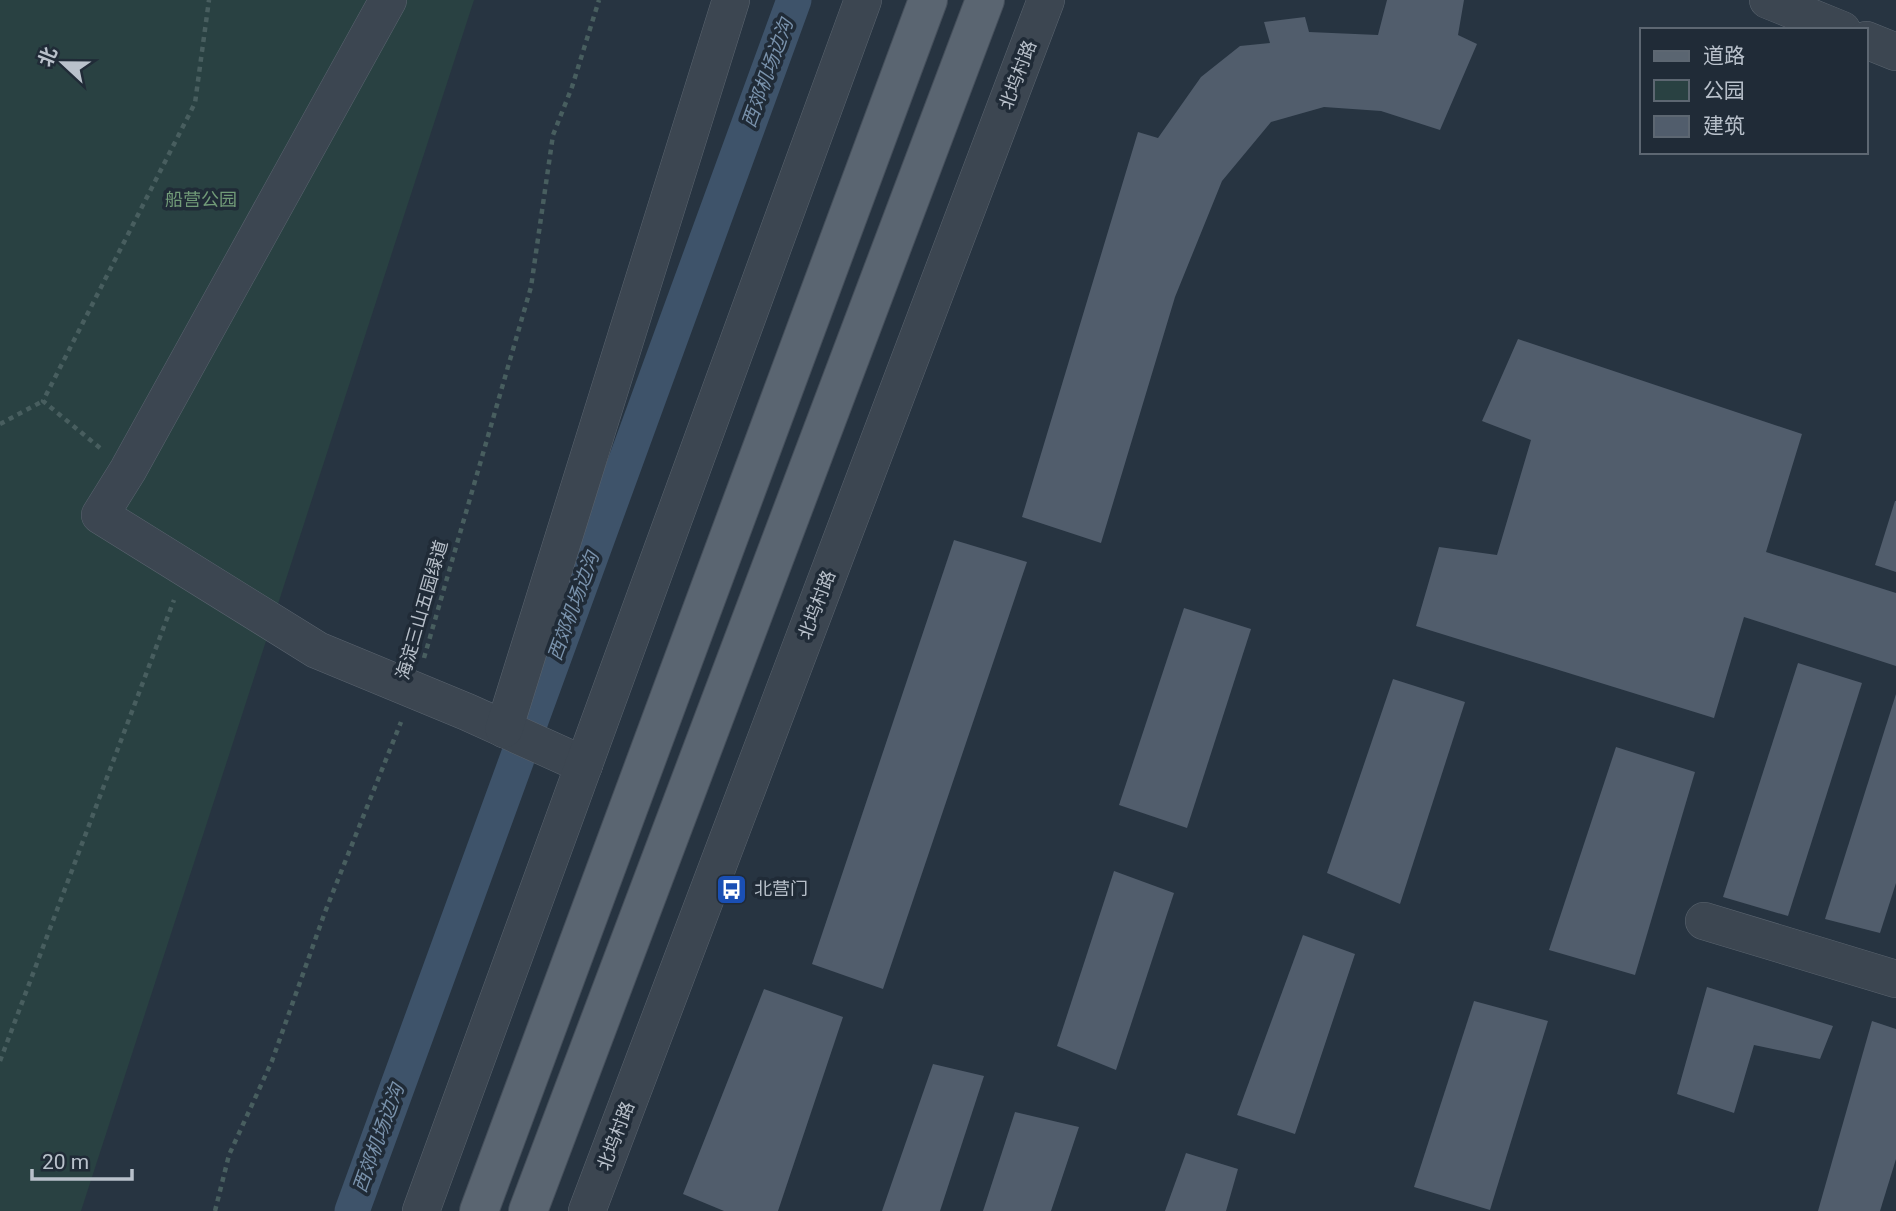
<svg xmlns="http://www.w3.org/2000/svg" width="1896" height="1211" font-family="Roboto,'Noto Sans SC',sans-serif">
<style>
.green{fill:#294142}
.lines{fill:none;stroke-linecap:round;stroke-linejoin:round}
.canal{stroke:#3e536a;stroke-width:35}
.building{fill:#515d6c}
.minor-casing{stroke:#5a646f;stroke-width:38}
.major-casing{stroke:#454f5b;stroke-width:40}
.path{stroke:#485e5f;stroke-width:4.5;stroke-dasharray:5 5;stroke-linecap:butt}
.minor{stroke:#3c4651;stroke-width:37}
.major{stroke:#5a6571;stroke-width:38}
.labels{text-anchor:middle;stroke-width:7;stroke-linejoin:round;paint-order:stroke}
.street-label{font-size:18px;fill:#b9c1cb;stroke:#202b37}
.park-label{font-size:18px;fill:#719b78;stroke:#202b37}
.poi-label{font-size:18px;fill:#b9c1cb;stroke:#202b37;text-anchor:start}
.water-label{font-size:19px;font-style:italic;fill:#7a93ad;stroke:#202b37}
</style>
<rect width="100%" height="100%" fill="#273441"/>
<path class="green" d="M0 0H474L81 1211H0Z"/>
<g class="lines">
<path class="canal" d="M352 1211 794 0"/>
</g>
<g class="building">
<path d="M1387 0H1464L1458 35 1477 44 1440 130 1381 111 1324 107 1271 122 1222 181 1175 297 1101 543 1022 517 1138 132 1158 138 1201 77 1240 46 1270 43 1264 22 1305 17 1309 32 1378 35Z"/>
<path d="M1518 339 1802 434 1766 552 1896 593V666L1744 617 1714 718 1416 626 1439 547 1497 555 1531 440 1482 421Z"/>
<path d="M1895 501H1896V572L1875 565Z"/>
<path d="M954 540 1027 562 883 989 812 964Z"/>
<path d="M1184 608 1251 629 1187 828 1119 805Z"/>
<path d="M1798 663 1862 683 1788 916 1723 897Z"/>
<path d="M1393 679 1465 702 1400 904 1327 873Z"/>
<path d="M1896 694V883L1880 933 1825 919Z"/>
<path d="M1616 747 1695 772 1635 975 1549 950Z"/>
<path d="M1114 871 1174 893 1116 1070 1057 1046Z"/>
<path d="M1303 935 1355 954 1295 1134 1237 1115Z"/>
<path d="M1707 987 1833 1026 1820 1059 1754 1045 1734 1113 1677 1094Z"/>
<path d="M764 989 843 1017 778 1211H724L683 1194Z"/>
<path d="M1474 1001 1548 1021 1490 1210 1414 1187Z"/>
<path d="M1872 1021 1896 1029V1159L1880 1211H1818Z"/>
<path d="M933 1064 984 1076 940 1211H882Z"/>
<path d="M1015 1112 1079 1127 1051 1211H983Z"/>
<path d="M1186 1153 1238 1169 1226 1211H1165Z"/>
</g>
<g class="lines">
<defs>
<g id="minor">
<path d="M388 0 128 470 100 515 317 650 467 712 584 765"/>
<path d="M1768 0 1842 30"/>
<path d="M1866 40 1896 52"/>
<path d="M504 729 731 0"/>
<path d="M1704 921 1896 979"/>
<path d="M421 1211 863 0"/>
<path d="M587 1211 1046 0"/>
</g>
<g id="major">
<path d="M479 1211 928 0"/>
<path d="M528 1211 985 0"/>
</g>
</defs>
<use href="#minor" class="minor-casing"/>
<use href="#major" class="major-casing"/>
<g class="path">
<path d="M0 424 43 401"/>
<path d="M100 448 43 401 195 103 209 0"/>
<path d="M424 658 531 287 553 135 572 87 599 0"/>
<path d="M0 1061 174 600"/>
<path d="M215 1211 229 1155 272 1061 325 912 401 722"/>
</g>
<use href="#minor" class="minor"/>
<use href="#major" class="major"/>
</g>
<defs>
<symbol id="bus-square" viewBox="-11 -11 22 22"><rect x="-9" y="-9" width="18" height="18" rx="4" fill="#1a4fb4" stroke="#202b37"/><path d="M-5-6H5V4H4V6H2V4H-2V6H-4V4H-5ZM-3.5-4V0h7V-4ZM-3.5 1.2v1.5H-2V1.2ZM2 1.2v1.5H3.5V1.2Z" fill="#fff"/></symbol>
</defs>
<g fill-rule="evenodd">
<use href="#bus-square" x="714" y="872" width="35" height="35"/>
</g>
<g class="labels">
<g class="street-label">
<text transform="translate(1018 75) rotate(-69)" y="6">北坞村路</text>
<text transform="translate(817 605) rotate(-69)" y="6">北坞村路</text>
<text transform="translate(422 610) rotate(-74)" y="6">海淀三山五园绿道</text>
<text transform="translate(616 1136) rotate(-69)" y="6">北坞村路</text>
</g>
<g class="park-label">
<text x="201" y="206">船营公园</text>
</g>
<g class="poi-label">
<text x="754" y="895">北营门</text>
</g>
<g class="water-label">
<text transform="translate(767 73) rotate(-70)" y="7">西郊机场边沟</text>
<text transform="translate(573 606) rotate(-70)" y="7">西郊机场边沟</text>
<text transform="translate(378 1138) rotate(-70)" y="7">西郊机场边沟</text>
</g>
</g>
<rect x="1640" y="28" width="228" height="126" fill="#202b37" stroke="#5d6772" stroke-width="2"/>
<rect x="1654" y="51" width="35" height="10" fill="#5a6571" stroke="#5d6772" stroke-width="2"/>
<text x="1703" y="63" font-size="21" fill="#b9c1cb">道路</text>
<rect x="1654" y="80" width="35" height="21" fill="#294142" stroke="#5d6772" stroke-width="2"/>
<text x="1703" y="98" font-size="21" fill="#b9c1cb">公园</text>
<rect x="1654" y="116" width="35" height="21" fill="#515d6c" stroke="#5d6772" stroke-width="2"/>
<text x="1703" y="133" font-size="21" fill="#b9c1cb">建筑</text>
<g transform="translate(63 63) rotate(292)" stroke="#202b37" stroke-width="5" paint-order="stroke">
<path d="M0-5L12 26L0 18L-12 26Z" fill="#b9c1cb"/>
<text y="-10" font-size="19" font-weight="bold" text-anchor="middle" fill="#b9c1cb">北</text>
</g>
<path d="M32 1169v10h100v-10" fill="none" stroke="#b9c1cb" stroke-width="3.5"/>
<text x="42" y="1169" font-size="21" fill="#b9c1cb" stroke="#202b37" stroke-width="5" paint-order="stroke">20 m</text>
</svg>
